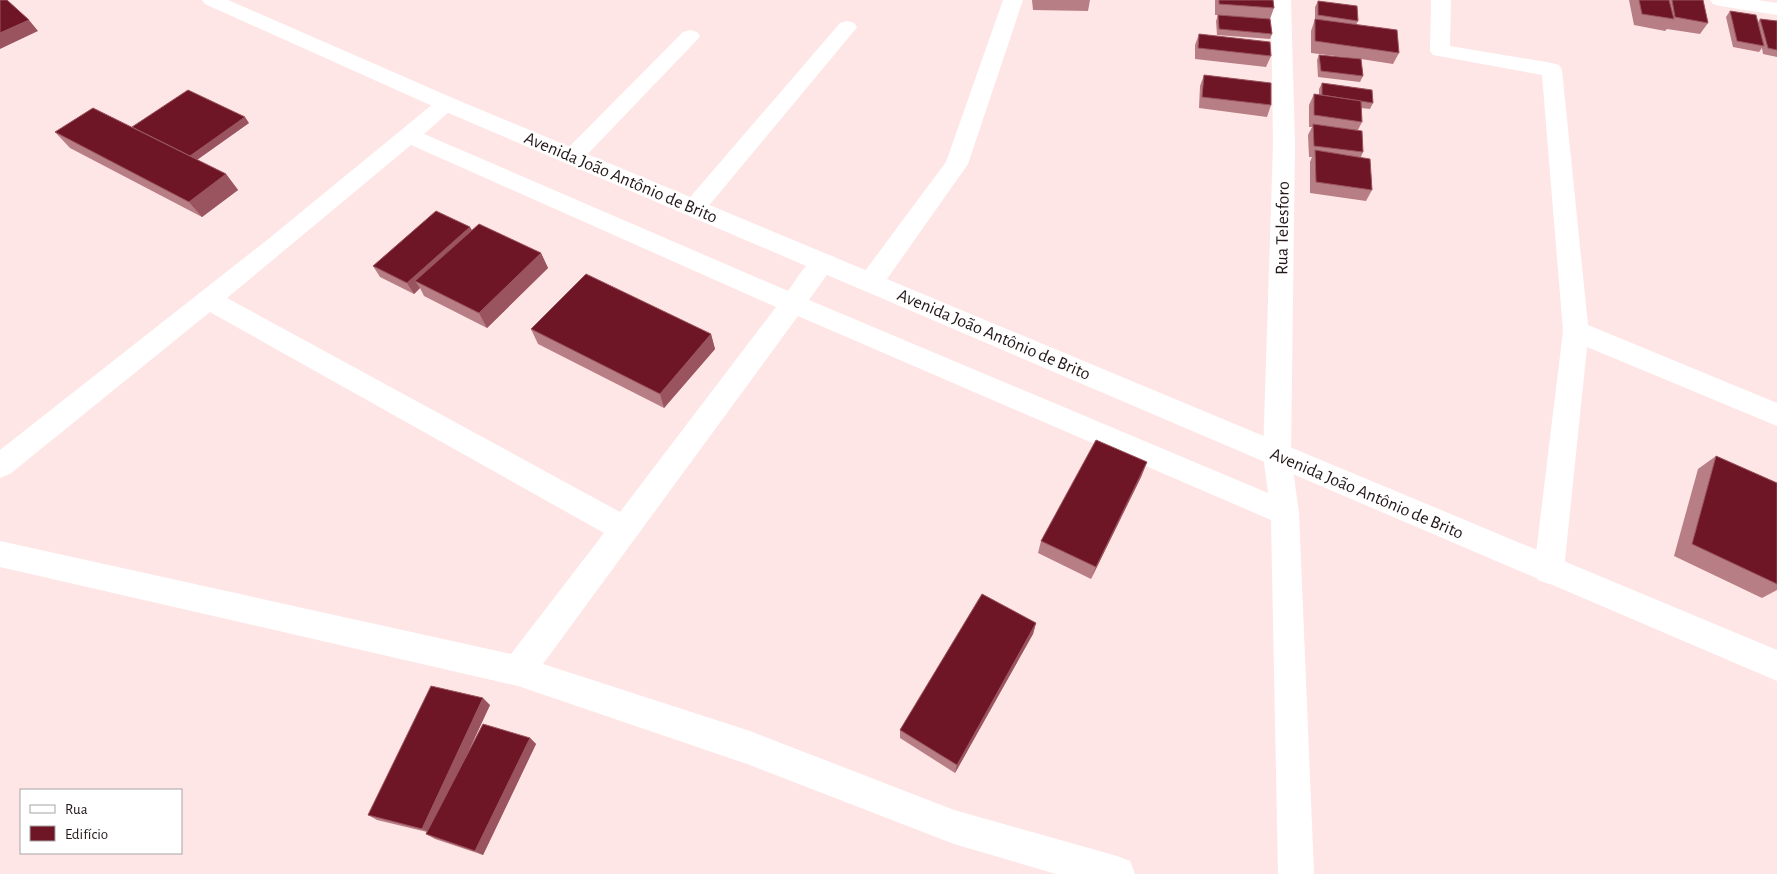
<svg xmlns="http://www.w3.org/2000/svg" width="1777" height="874" font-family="'Alegreya Sans',sans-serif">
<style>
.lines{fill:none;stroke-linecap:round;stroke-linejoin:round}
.street{fill:#fff;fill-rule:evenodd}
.primary{fill:#fff;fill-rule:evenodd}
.wall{fill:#b77e86}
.shaded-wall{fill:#9a5460}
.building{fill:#6f1626;stroke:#9a5460}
.labels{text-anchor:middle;stroke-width:5;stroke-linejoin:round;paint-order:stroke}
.street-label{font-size:18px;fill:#231819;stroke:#fff}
</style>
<rect width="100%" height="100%" fill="#ffe6e6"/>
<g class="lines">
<g class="street">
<path d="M1003 0H1023L968 164 880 289 871 291 862 289 859 282 862 275 946 162Z"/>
<path d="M1271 0H1291L1295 144 1291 455 1299 513 1314 874H1278L1271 520 798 316 543 664 750 731 954 810 1117 856 1130 861 1135 874H1056L954 844 750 765 518 686 0 567V541L511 654 604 533 210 312 10 474 0 478V450L272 236 439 99 447 97 455 99 458 104 424 134 788 291C800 276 811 249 833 256L836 262 809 300 1268 493 1263 455 1273 144ZM411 145 776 307 620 512 227 298Z"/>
<path d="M1431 0H1451L1450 46 1552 63 1559 65 1562 70 1588 325 1777 403V426L1587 347 1564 570 1560 580 1549 584 1538 580 1534 570 1563 331 1542 75 1433 55 1430 51Z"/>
<path d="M1710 0H1757L1777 3V15L1720 6 1713 4Z"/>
<path d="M847 21 854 23 857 27 854 31 702 214 694 216 686 214 682 208 686 202 840 23Z"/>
<path d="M690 30 697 32 700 36 697 40 580 162 572 165 564 162 561 157 564 152 683 32Z"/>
</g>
<path class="primary" d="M202 0H228L455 99 1777 650V681L439 109 205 4Z"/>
</g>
<g class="wall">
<path d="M1032 0H1090L1088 11 1033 10Z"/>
<path d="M1215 0H1273L1274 8 1270 19 1272 34 1270 39 1217 35 1216 21 1218 15H1215Z"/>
<path d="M1629 0H1703L1708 23 1700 34 1667 29 1665 31 1634 25Z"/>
<path d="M1318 1 1358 21 1356 25 1399 53 1393 64 1361 59 1363 76 1360 82 1318 77 1317 60 1319 55 1352 58 1311 53V31L1315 19V7Z"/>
<path d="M1730 11 1758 22 1760 19 1777 21V57L1763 54 1762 48 1759 52 1733 47 1726 17Z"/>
<path d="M1199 34 1271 56 1266 67 1195 59V45Z"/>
<path d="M1204 75 1271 105 1267 117 1199 108 1200 86Z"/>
<path d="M1322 83 1373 103 1370 109 1361 108 1362 122 1358 130 1363 152 1361 157 1372 190 1366 201 1310 193V162L1312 157H1309L1308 135 1312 127H1309V105L1314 94 1319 95V89Z"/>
<path d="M249 123 197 160 226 174 238 190 202 217 70 148 55 132 132 127Z"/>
<path d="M470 227 472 230 541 253 548 268 487 328 424 296 420 288 414 294 380 277 373 266Z"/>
<path d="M531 329 711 334 715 349 664 408 538 344Z"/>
<path d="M1716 456 1777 483V590L1762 598 1674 556 1698 469Z"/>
<path d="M1142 475 1091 579 1038 553 1041 541Z"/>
<path d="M1036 623 1033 634 955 773 900 738V730Z"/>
<path d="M490 705 462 764 530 738 536 744 483 855 435 839 426 834 427 832 377 820 368 815Z"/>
</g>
<g class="shaded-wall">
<path d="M29 20 38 31 0 49V33Z"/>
<path d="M245 117 249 123 191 164 187 158Z"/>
<path d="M226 174 238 190 202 217 189 202Z"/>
<path d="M470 227 476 238 415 281 420 288 414 294 407 283Z"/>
<path d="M541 253 548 268 487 328 479 313Z"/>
<path d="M711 334 715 349 664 408 660 394Z"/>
<path d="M1147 462 1142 475 1091 579 1096 567Z"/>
<path d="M1036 623 1033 634 955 773 957 765Z"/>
<path d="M483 698 490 705 431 833 422 829Z"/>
<path d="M530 738 536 744 483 855 475 851Z"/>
</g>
<g class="building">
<path d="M0 0H7L29 20 0 33Z"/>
<path d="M1219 0H1273L1274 8 1219 4Z"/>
<path d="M1639 0H1669L1674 19 1642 14Z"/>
<path d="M1672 0H1703L1708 23 1675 17Z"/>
<path d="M1318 1 1357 6 1358 21 1318 15Z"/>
<path d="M1730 11 1756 15 1764 46 1737 41Z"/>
<path d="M1218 15 1270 19 1272 34 1219 29Z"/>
<path d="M1315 19 1397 30 1399 53 1315 41Z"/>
<path d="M1760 19 1777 21V50L1768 48Z"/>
<path d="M1199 34 1270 42 1271 56 1198 48Z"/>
<path d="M1319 55 1361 59 1363 76 1321 71Z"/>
<path d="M1204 75 1271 83V105L1202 97Z"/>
<path d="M1322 83 1372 90 1373 103 1322 95Z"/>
<path d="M188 90 245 117 190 156 132 127Z"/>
<path d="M1314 94 1361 101 1362 122 1314 115Z"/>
<path d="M93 108 226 174 189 202 55 132Z"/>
<path d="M1313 124 1362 131 1363 152 1314 146Z"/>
<path d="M1315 150 1370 159 1372 190 1316 182Z"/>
<path d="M436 211 470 227 407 283 373 266Z"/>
<path d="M479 224 541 253 479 313 415 281Z"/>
<path d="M586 274 711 334 660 394 531 329Z"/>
<path d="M1096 440 1147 462 1096 567 1041 541Z"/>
<path d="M1716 456 1777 483V584L1692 544Z"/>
<path d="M982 594 1036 623 957 765 900 730Z"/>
<path d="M431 686 483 698 422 829 368 815Z"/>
<path d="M483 724 530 738 475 851 426 834Z"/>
</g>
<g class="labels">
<g class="street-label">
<text transform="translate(621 177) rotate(23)" y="6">Avenida João Antônio de Brito</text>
<text transform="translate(1282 228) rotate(-89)" y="6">Rua Telesforo</text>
<text transform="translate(994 334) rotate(23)" y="6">Avenida João Antônio de Brito</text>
<text transform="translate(1367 493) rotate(23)" y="6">Avenida João Antônio de Brito</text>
</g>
</g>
<rect x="20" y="789" width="162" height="65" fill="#ffffff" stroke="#a7a3a3"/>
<rect x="30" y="805" width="25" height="8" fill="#ffffff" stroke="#a7a3a3"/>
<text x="65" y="814" font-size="15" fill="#231819">Rua</text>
<rect x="30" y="826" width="25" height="15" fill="#6f1626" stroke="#a7a3a3"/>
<text x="65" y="839" font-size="15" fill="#231819">Edifício</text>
</svg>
